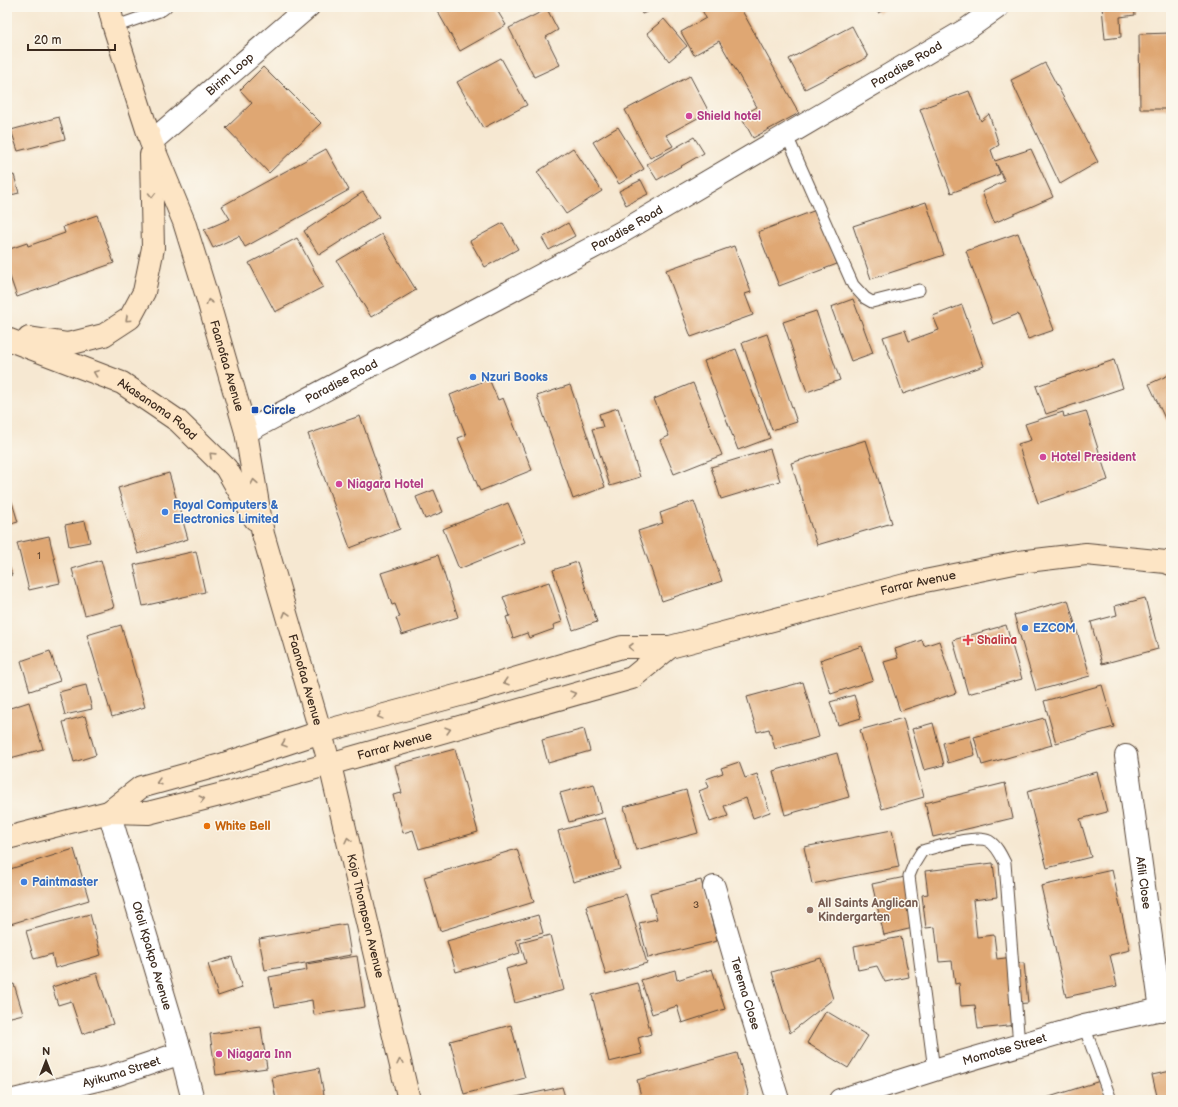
<svg xmlns="http://www.w3.org/2000/svg" width="1178" height="1107" font-family="'Balsamiq Sans',sans-serif">
<style>
.building{fill:#dfa773}
.lines{fill:none;stroke-linecap:round;stroke-linejoin:round}
.lane-casing{stroke:#574639;stroke-width:13}
.street-casing{stroke:#574639;stroke-width:24}
.secondary-casing{stroke:#574639;stroke-width:24}
.lane{stroke:#fff;stroke-width:11}
.street{stroke:#fff;stroke-width:22}
.secondary{stroke:#fde5c5;stroke-width:22}
.oneway{stroke:#9c8872}
.hotel-dot{fill:#d1479c;stroke:#fbf7ec;stroke-width:1.5}
.shop-dot{fill:#3f7fe0;stroke:#fbf7ec;stroke-width:1.5}
.transit-dot{fill:#1a4fb4;stroke:#fbf7ec;stroke-width:1.5}
.health-dot{fill:#e0444e;stroke:#fbf7ec;stroke-width:1.5}
.food-dot{fill:#e8710a;stroke:#fbf7ec;stroke-width:1.5}
.education-dot{fill:#8d6e63;stroke:#fbf7ec;stroke-width:1.5}
.labels{text-anchor:middle;stroke-width:3;stroke-linejoin:round;paint-order:stroke}
.number-label{font-size:10px;fill:#644933}
.street-label{font-size:12px;fill:#3b2a1e;stroke:#fbf7ec}
.hotel-label{font-size:12px;font-weight:bold;fill:#b23c85;stroke:#fbf7ec;text-anchor:start}
.shop-label{font-size:12px;font-weight:bold;fill:#366cbe;stroke:#fbf7ec;text-anchor:start}
.transit-label{font-size:12px;font-weight:bold;fill:#164399;stroke:#fbf7ec;text-anchor:start}
.health-label{font-size:12px;font-weight:bold;fill:#be3a42;stroke:#fbf7ec;text-anchor:start}
.food-label{font-size:12px;font-weight:bold;fill:#c56008;stroke:#fbf7ec;text-anchor:start}
.education-label{font-size:12px;font-weight:bold;fill:#785e54;stroke:#fbf7ec;text-anchor:start}
</style>
<rect width="100%" height="100%" fill="#fbf7ec"/>
<filter id="ink" filterUnits="userSpaceOnUse"><feTurbulence type="fractalNoise" baseFrequency=".025" numOctaves="2"/><feDisplacementMap in="SourceGraphic" scale="8" xChannelSelector="R" yChannelSelector="G"/><feConvolveMatrix kernelMatrix="1 2 1 2 8 2 1 2 1" color-interpolation-filters="sRGB"/></filter>
<filter id="wash" filterUnits="userSpaceOnUse"><feTurbulence type="fractalNoise" baseFrequency=".012" numOctaves="4" result="noise"/><feDisplacementMap in="SourceGraphic" scale="16" xChannelSelector="R" yChannelSelector="G"/><feGaussianBlur stdDeviation="0.9" result="paint"/><feColorMatrix in="noise" values="0 0 0 0 0 0 0 0 0 0 0 0 0 0 0 0 0 1.4 0 .05"/><feComposite in="paint" operator="in"/></filter>
<g filter="url(#wash)">
<rect width="100%" height="100%" fill="#f6e8d2"/>
<g id="blocks">
<g class="building">
<path d="M435 7H495L506 25 460 51Z"/>
<path d="M639 7H659L642 14Z"/>
<path d="M706 7H740L799 113 753 138 741 116 757 107 719 41 694 55 681 32 706 18 702 10Z"/>
<path d="M874 7H889L878 13Z"/>
<path d="M1102 7H1134L1135 15 1120 17 1121 37 1105 39Z"/>
<path d="M547 9 558 30 546 37 560 65 534 77 509 28Z"/>
<path d="M664 19 687 46 669 61 647 33Z"/>
<path d="M852 26 868 57 805 89 789 59Z"/>
<path d="M1171 33V109H1140L1139 34Z"/>
<path d="M501 58 527 105 483 128 457 82Z"/>
<path d="M1045 63 1098 162 1060 184 1011 80Z"/>
<path d="M263 67 276 80 277 79 321 123 269 173 226 128 252 103 240 90Z"/>
<path d="M690 76 709 112 666 135 673 146 650 158 625 110Z"/>
<path d="M969 91 981 121 989 114 999 145 991 150 995 161 1031 149 1053 197 994 223 982 192 1005 181 996 163 1000 174 951 193 920 109Z"/>
<path d="M59 117 65 139 18 151 11 130Z"/>
<path d="M618 127 644 169 619 184 593 142Z"/>
<path d="M694 137 704 153 657 180 647 164Z"/>
<path d="M573 148 602 191 566 214 537 172Z"/>
<path d="M326 149 349 190 245 247 239 236 213 248 204 230 230 219 222 206Z"/>
<path d="M14 175 19 193 7 196V177Z"/>
<path d="M641 180 648 194 626 205 619 191Z"/>
<path d="M363 192 379 217 319 255 304 231Z"/>
<path d="M926 202 944 255 871 279 853 226Z"/>
<path d="M816 210 837 264 779 286 758 232Z"/>
<path d="M97 215 114 263 17 297 7 268V250L27 243 28 246 65 233 63 227Z"/>
<path d="M503 223 518 249 485 267 470 241Z"/>
<path d="M568 223 575 236 549 250 542 238Z"/>
<path d="M1018 233 1054 330 1028 339 1018 314 993 324 966 251Z"/>
<path d="M382 234 416 290 371 317 337 261Z"/>
<path d="M297 238 323 287 275 312 249 263Z"/>
<path d="M734 246 751 292 745 294 753 315 691 337 666 270Z"/>
<path d="M853 299 873 353 851 361 831 307Z"/>
<path d="M962 305 984 366 903 394 883 337 905 330 909 341 939 330 933 316Z"/>
<path d="M816 311 840 380 807 392 783 322Z"/>
<path d="M767 334 797 422 772 430 742 343Z"/>
<path d="M736 349 770 438 738 450 704 361Z"/>
<path d="M1114 360 1123 388 1046 414 1036 386Z"/>
<path d="M1171 374V426L1169 427 1149 384Z"/>
<path d="M489 379 498 400 503 398 532 470 480 491 458 438 466 435 450 395Z"/>
<path d="M693 383 722 455 674 474 660 440 669 436 654 399Z"/>
<path d="M570 385 605 487 573 499 537 396Z"/>
<path d="M618 408 640 477 610 486 592 429 603 427 599 414Z"/>
<path d="M1086 411 1108 480 1038 503 1018 444 1031 440 1025 424 1063 412 1064 417Z"/>
<path d="M360 416 400 529 350 548 308 434Z"/>
<path d="M866 440 892 523 817 545 791 463Z"/>
<path d="M770 449 780 481 721 499 711 467Z"/>
<path d="M169 473 188 539 138 554 118 488Z"/>
<path d="M434 490 443 512 425 519 416 497Z"/>
<path d="M11 499 18 522 7 525V501Z"/>
<path d="M694 501 722 581 662 601 638 531 663 523 660 513Z"/>
<path d="M508 503 525 542 459 569 443 529Z"/>
<path d="M85 521 90 542 69 546 65 525Z"/>
<path d="M49 536 60 583 29 590 17 543Z"/>
<path d="M196 551 205 592 143 606 134 565Z"/>
<path d="M438 555 458 617 402 635 396 618 400 617 395 604 392 605 381 573Z"/>
<path d="M7 560 12 575 7 577Z"/>
<path d="M101 560 114 607 85 615 72 569Z"/>
<path d="M577 562 597 622 573 630 553 570Z"/>
<path d="M549 582 562 622 553 625 554 629 529 638 527 633 513 638 506 617 510 616 503 597Z"/>
<path d="M1145 598 1158 649 1102 664 1091 622 1117 615 1115 606Z"/>
<path d="M1068 600 1090 676 1036 691 1014 615Z"/>
<path d="M121 625 145 707 112 717 87 635Z"/>
<path d="M1006 625 1022 679 968 694 953 640Z"/>
<path d="M922 640 924 646 939 641 956 693 900 711 884 662 898 658 895 649Z"/>
<path d="M862 646 873 680 831 694 820 660Z"/>
<path d="M50 651 60 681 30 691 21 661Z"/>
<path d="M803 682 819 737 775 749 769 729 757 732 747 697Z"/>
<path d="M86 685 92 709 65 715 59 692Z"/>
<path d="M1102 685 1114 727 1056 743 1044 701Z"/>
<path d="M854 695 861 718 838 725 830 702Z"/>
<path d="M29 702 43 749 7 759V709Z"/>
<path d="M85 716 96 755 74 762 63 722Z"/>
<path d="M903 718 924 797 882 809 860 730Z"/>
<path d="M1044 718 1052 745 982 765 974 737Z"/>
<path d="M933 723 944 765 924 770 912 729Z"/>
<path d="M584 729 590 751 548 763 542 740Z"/>
<path d="M970 736 975 755 948 763 943 743Z"/>
<path d="M455 749 478 832 419 849 413 830 403 833 393 795 402 793 395 765Z"/>
<path d="M837 753 849 797 785 815 773 771Z"/>
<path d="M739 762 745 778 757 774 770 812 753 818 746 798 724 806 728 816 710 822 699 791 709 787 706 779 723 773 721 768Z"/>
<path d="M1097 772 1107 812 1080 819 1091 857 1047 868 1027 791Z"/>
<path d="M1005 783 1013 818 933 837 925 803Z"/>
<path d="M594 784 602 813 569 822 560 793Z"/>
<path d="M686 790 698 833 636 850 624 807Z"/>
<path d="M605 818 620 869 573 882 558 831Z"/>
<path d="M892 830 899 867 812 884 804 847Z"/>
<path d="M74 849 89 900 7 925V870Z"/>
<path d="M517 849 534 902 440 931 424 877Z"/>
<path d="M993 863 997 897 973 900 977 937 994 935 997 959 1013 957V964L1024 963 1028 1003 1014 1004 1017 1025 978 1029 975 1005 961 1006 959 983 955 984 952 961 939 962 935 927 926 928 922 895 928 894 925 871Z"/>
<path d="M1112 870 1130 950 1110 955 1117 986 1066 997 1041 886Z"/>
<path d="M905 877 917 927 884 935 872 884Z"/>
<path d="M701 880 717 941 648 958 639 923 657 919 650 893Z"/>
<path d="M626 894 647 963 606 975 586 906Z"/>
<path d="M90 914 101 955 55 968 52 954 34 959 26 931Z"/>
<path d="M538 915 543 933 516 940 520 953 456 972 447 941Z"/>
<path d="M346 924 351 955 265 970 259 939Z"/>
<path d="M550 935 564 990 515 1003 506 969 526 963 520 943Z"/>
<path d="M901 937 909 977 885 982 877 966 858 970 854 946Z"/>
<path d="M357 956 365 1007 314 1015 312 1000 275 1007 269 977 307 970 306 964Z"/>
<path d="M232 957 242 988 218 996 208 964Z"/>
<path d="M821 958 833 999 790 1033 772 972Z"/>
<path d="M712 969 725 1009 682 1023 677 1006 652 1014 641 980 675 970 677 980Z"/>
<path d="M97 973 113 1024 82 1034 71 1001 58 1005 52 987Z"/>
<path d="M638 983 651 1034 638 1038 642 1054 609 1062 592 995Z"/>
<path d="M14 984 23 1014 7 1018V986Z"/>
<path d="M826 1011 868 1036 848 1068 807 1043Z"/>
<path d="M511 1025 525 1078 464 1094 450 1041Z"/>
<path d="M261 1027 267 1068 216 1075 210 1034Z"/>
<path d="M737 1053 748 1093 745 1100H642L637 1080Z"/>
<path d="M319 1068 325 1100H276L272 1077Z"/>
<path d="M1171 1071V1100H1158L1152 1075Z"/>
<path d="M1100 1081 1106 1100H1043V1099Z"/>
<path d="M562 1087 566 1100H507V1099Z"/>
</g>
</g>
</g>
<g filter="url(#ink)">
<use href="#blocks" fill-opacity="0" stroke="#574639" stroke-width="1"/>
<g class="lines">
<defs>
<g id="lane">
<path d="M114 27 162 10 166 7"/>
<path d="M787 136 853 285 865 298 872 302 919 290"/>
<path d="M1084 1026 1111 1100"/>
<path d="M934 1070 909 876 914 864 922 851C938 847 975 834 989 841 997 846 1001 855 1005 863L1019 1046"/>
</g>
<g id="street">
<path id="s1" d="M151 142 308 7"/>
<path id="s2" d="M246 432 622 232 967 29 998 7"/>
<path id="s3" d="M1126 756 1161 1010"/>
<path id="s4" d="M109 812 181 1053 193 1100"/>
<path id="s5" d="M714 887 742 983 778 1100"/>
<path id="s6" d="M14 1100 109 1077 181 1053"/>
<path id="s7" d="M840 1100 934 1070 1084 1026 1171 1007"/>
</g>
<g id="secondary">
<path id="s8" d="M109 7 114 27 151 142 184 222 205 290 246 432 263 534 330 765 409 1100"/>
<path d="M29 338 68 344 104 335 130 318 144 292 153 248 151 155"/>
<path id="s9" d="M7 339 122 383 178 421 226 468 255 519"/>
<path id="s10" d="M109 812 141 787 224 764 321 732 467 693 622 647H670L905 585 1019 562 1086 554 1166 562 1171 564"/>
<path id="s11" d="M7 838 109 812 148 813 231 792 632 678 670 647"/>
</g>
</defs>
<use href="#lane" class="lane-casing"/>
<use href="#street" class="street-casing"/>
<use href="#secondary" class="secondary-casing"/>
<use href="#lane" class="lane"/>
<use href="#street" class="street"/>
<use href="#secondary" class="secondary"/>
</g>
<defs><path id="oneway-chevron" d="M-2-3.5L2.5 0L-2 3.5" fill="none" stroke-width="1.6" stroke-linecap="round" stroke-linejoin="round"/></defs>
<g class="oneway">
<use href="#oneway-chevron" transform="translate(152 195) rotate(89)"/>
<use href="#oneway-chevron" transform="translate(209 302) rotate(-106)"/>
<use href="#oneway-chevron" transform="translate(128 319) rotate(137)"/>
<use href="#oneway-chevron" transform="translate(96 373) rotate(-159)"/>
<use href="#oneway-chevron" transform="translate(212 455) rotate(-136)"/>
<use href="#oneway-chevron" transform="translate(254 482) rotate(-100)"/>
<use href="#oneway-chevron" transform="translate(286 614) rotate(-106)"/>
<use href="#oneway-chevron" transform="translate(631 647) rotate(180)"/>
<use href="#oneway-chevron" transform="translate(506 682) rotate(163)"/>
<use href="#oneway-chevron" transform="translate(573 694) rotate(-16)"/>
<use href="#oneway-chevron" transform="translate(380 716) rotate(165)"/>
<use href="#oneway-chevron" transform="translate(448 730) rotate(-16)"/>
<use href="#oneway-chevron" transform="translate(284 744) rotate(161)"/>
<use href="#oneway-chevron" transform="translate(159 782) rotate(164)"/>
<use href="#oneway-chevron" transform="translate(202 799) rotate(-14)"/>
<use href="#oneway-chevron" transform="translate(348 840) rotate(-103)"/>
<use href="#oneway-chevron" transform="translate(400 1062) rotate(-103)"/>
</g>
</g>
<g class="hotel-dot">
<circle cx="689" cy="116" r="4"/>
<circle cx="1043" cy="457" r="4"/>
<circle cx="339" cy="484" r="4"/>
<circle cx="219" cy="1054" r="4"/>
</g>
<g class="shop-dot">
<circle cx="473" cy="377" r="4"/>
<circle cx="165" cy="512" r="4"/>
<circle cx="1025" cy="628" r="4"/>
<circle cx="24" cy="882" r="4"/>
</g>
<rect class="transit-dot" x="251" y="406" width="8" height="8" rx="2"/>
<path class="health-dot" d="M966 634h4v4h4v4h-4v4h-4v-4h-4v-4h4z"/>
<circle class="food-dot" cx="207" cy="826" r="4"/>
<circle class="education-dot" cx="810" cy="910" r="4"/>
<g class="labels">
<g class="number-label">
<text x="39" y="559">1</text>
<text x="696" y="908">3</text>
</g>
<g class="street-label">
<text dy="4" stroke="none"><textPath href="#s2" startOffset="756">Paradise Road</textPath></text>
<text dy="4" stroke="none"><textPath href="#s1" startOffset="104">Birim Loop</textPath></text>
<text dy="4" stroke="none"><textPath href="#s2" startOffset="432">Paradise Road</textPath></text>
<text dy="4" stroke="none"><textPath href="#s8" startOffset="378">Faanofaa Avenue</textPath></text>
<text dy="4" stroke="none"><textPath href="#s2" startOffset="108">Paradise Road</textPath></text>
<text dy="4" stroke="none"><textPath href="#s9" startOffset="167">Akasanoma Road</textPath></text>
<text dy="4" stroke="none"><textPath href="#s10" startOffset="846">Farrar Avenue</textPath></text>
<text dy="4" stroke="none"><textPath href="#s8" startOffset="702">Faanofaa Avenue</textPath></text>
<text dy="4" stroke="none"><textPath href="#s11" startOffset="400">Farrar Avenue</textPath></text>
<text dy="4" stroke="none"><textPath href="#s3" startOffset="128">Afili Close</textPath></text>
<text dy="4" stroke="none"><textPath href="#s8" startOffset="946">Kojo Thompson Avenue</textPath></text>
<text dy="4" stroke="none"><textPath href="#s4" startOffset="150">Ofoli Kpakpo Avenue</textPath></text>
<text dy="4" stroke="none"><textPath href="#s5" startOffset="111">Terema Close</textPath></text>
<text dy="4" stroke="none"><textPath href="#s7" startOffset="172">Momotse Street</textPath></text>
<text dy="4" stroke="none"><textPath href="#s6" startOffset="111">Ayikuma Street</textPath></text>
</g>
<g class="hotel-label">
<text x="697" y="120">Shield hotel</text>
<text x="1051" y="461">Hotel President</text>
<text x="347" y="488">Niagara Hotel</text>
<text x="227" y="1058">Niagara Inn</text>
</g>
<g class="shop-label">
<text x="481" y="381">Nzuri Books</text>
<text x="173" y="509">Royal Computers &amp;<tspan x="173" dy="14">Electronics Limited</tspan></text>
<text x="1033" y="632">EZCOM</text>
<text x="32" y="886">Paintmaster</text>
</g>
<g class="transit-label">
<text x="263" y="414">Circle</text>
</g>
<g class="health-label">
<text x="977" y="644">Shalina</text>
</g>
<g class="food-label">
<text x="215" y="830">White Bell</text>
</g>
<g class="education-label">
<text x="818" y="907">All Saints Anglican<tspan x="818" dy="14">Kindergarten</tspan></text>
</g>
</g>
<rect width="1178" height="1107" fill="none" stroke="#fbf7ec" stroke-width="24"/>
<g transform="translate(46 1061)" stroke="#fbf7ec" stroke-width="3" paint-order="stroke">
<path d="M0-3L7 15L0 10L-7 15Z" fill="#3b2a1e"/>
<text y="-6" font-size="11" font-weight="bold" text-anchor="middle" fill="#3b2a1e">N</text>
</g>
<path d="M28 44v6h87v-6" fill="none" stroke="#3b2a1e" stroke-width="2"/>
<text x="34" y="44" font-size="12" fill="#3b2a1e" stroke="#fbf7ec" stroke-width="3" paint-order="stroke">20 m</text>
</svg>
